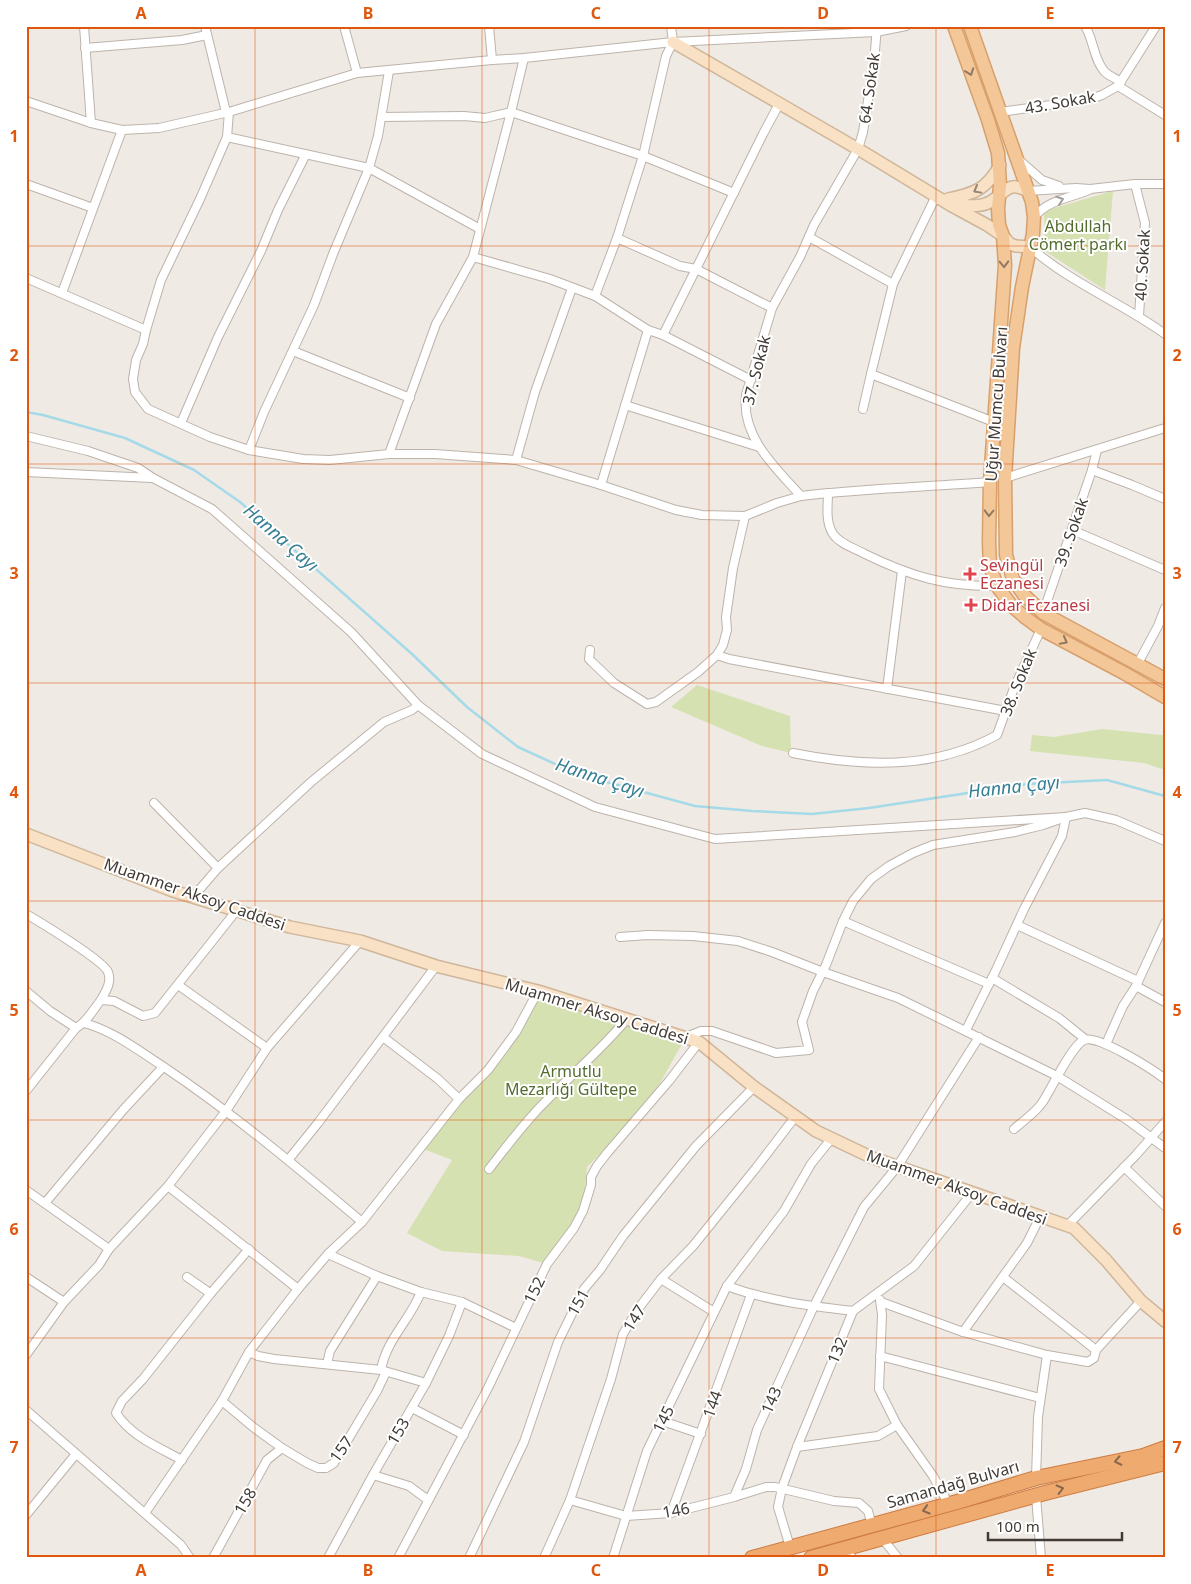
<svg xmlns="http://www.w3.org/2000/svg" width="1191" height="1584" font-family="'Noto Sans',sans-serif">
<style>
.green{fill:#d5e1b0}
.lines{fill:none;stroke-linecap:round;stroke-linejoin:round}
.stream{stroke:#a5dae8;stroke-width:2.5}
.street-casing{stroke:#bdb3ab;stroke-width:10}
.secondary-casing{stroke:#cfb69a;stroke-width:14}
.primary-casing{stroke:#d7a06b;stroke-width:15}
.highway-casing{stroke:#cd7c41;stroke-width:16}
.street{stroke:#fff;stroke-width:8}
.secondary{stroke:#f9e1c5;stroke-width:11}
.primary{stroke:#f4c799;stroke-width:12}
.highway{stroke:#efaa70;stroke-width:14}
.oneway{stroke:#927962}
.oneway2{stroke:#948576}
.oneway3{stroke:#a09c9a}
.oneway4{stroke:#87674d}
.grid{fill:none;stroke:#e0570e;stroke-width:1;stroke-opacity:0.55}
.health-dot{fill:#e0444e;stroke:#fff;stroke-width:2}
.labels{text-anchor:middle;stroke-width:4;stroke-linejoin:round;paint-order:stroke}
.street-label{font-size:16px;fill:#413a35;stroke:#fff}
.park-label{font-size:16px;fill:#536d2e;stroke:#fff}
.health-label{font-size:16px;fill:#be3a42;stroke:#fff;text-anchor:start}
.water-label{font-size:18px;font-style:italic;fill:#357f94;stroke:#fff}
.neatline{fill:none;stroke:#e0570e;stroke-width:2}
.grid-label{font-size:16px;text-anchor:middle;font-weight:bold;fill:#e0570e}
</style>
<rect width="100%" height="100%" fill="#f0eae4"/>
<g class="green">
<path d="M1113 191 1105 290 1045 251 1044 211Z"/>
<path d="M697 685 790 716 791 753 762 746 671 707Z"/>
<path d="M1102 729 1161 735 1165 734V770L1144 763 1030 751 1032 735 1054 737Z"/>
<path d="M538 991 684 1040 644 1112 587 1167 583 1211 547 1264 519 1256 442 1251 407 1233 452 1160 421 1148 488 1070Z"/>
</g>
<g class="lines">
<path class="stream" d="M26 412 43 415 125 438 194 470 240 502 412 654 467 707 518 747 577 774 695 806 752 811 812 814 869 808 1027 784 1107 780 1165 796"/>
<defs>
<g id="street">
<path d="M84 26 91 123"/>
<path d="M205 26 226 112"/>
<path d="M344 26 357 73"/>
<path d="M489 26 492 60"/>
<path d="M877 26 874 63 863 132 858 149 814 225 800 257 772 308 746 395C741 437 775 467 801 496 864 488 927 487 990 482"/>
<path d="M1085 26C1094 40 1093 58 1104 71 1107 75 1115 78 1121 82"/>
<path d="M1156 26 1118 86 1165 115"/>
<path d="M85 48 182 40 207 35"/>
<path d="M26 101 91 123 122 130 159 128 229 112 357 73 492 60 524 58 673 42 876 32 906 26"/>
<path d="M229 112 227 137 200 199 161 280 146 330 143 344 136 360 133 379 135 392 148 409 210 437 249 450 303 459 330 460 389 454H435L516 460 601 485 676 510 702 515 745 516 777 503 801 496"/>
<path d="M1000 112 1088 100 1102 95 1118 86"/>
<path d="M382 117 464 116 485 118 511 112 643 156 734 193"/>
<path d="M227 137 369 168 480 229"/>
<path d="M1019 160 1042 180 1059 186"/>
<path d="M26 184 93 208"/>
<path d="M1135 184 1145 223 1139 316"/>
<path d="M1028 191 1076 188 1090 189 1135 184H1165"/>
<path d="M936 196 893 284 871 374 994 422"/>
<path d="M1034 217C1048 200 1070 198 1089 190"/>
<path d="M809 237 893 284"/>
<path d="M617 238 680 266 696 269 763 134 779 104"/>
<path d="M1030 247C1069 282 1122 303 1165 334"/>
<path d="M473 257 550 279 595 296 617 238 643 156 666 56 673 42 671 26"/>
<path d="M26 278 146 330"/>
<path d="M62 293 122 130"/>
<path d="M595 296 648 330 663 335 751 380"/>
<path d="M663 335 696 269 772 308"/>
<path d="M293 351 410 398"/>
<path d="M625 405 759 447"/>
<path d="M863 409 871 374"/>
<path d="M181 423 218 337 261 251 278 210 306 154"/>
<path d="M26 436 88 451 138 468 153 478 212 509 351 632 418 705 482 754 595 807 715 839 1066 817"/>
<path d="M249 450 264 412 314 305 333 254 369 168 378 136 389 71"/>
<path d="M389 454 436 324 473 257 511 112 524 58"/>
<path d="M516 460 535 392 572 288"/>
<path d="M1092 470 1132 485 1165 499"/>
<path d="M26 472 152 478"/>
<path d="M1005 478 1165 428"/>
<path d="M601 485 648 330"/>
<path d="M828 493C828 506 825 521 833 534 840 544 854 548 865 554 910 576 946 587 997 586"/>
<path d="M1072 530 1165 570"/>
<path d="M1043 613 1092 470 1097 450"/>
<path d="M590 650 589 659 592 662 614 683 647 704 656 702 698 672 717 655 723 645 727 630 726 617 733 568 745 516"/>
<path d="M717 655 729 659 1006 711"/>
<path d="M1137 665 1158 626 1165 608"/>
<path d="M887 689 902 571"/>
<path d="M793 753C862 767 934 770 997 735L1014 688 1041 629"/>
<path d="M154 803 218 868"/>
<path d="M193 897 218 868 311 782 384 722 412 710 418 705"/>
<path d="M26 914C40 922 104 961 108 972 112 982 106 991 101 1000"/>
<path d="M843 921 989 984"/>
<path d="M1017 925 1138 981"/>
<path d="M620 937 648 935 693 936 738 941 772 952 823 972 898 998 1057 1076 1126 1119 1165 1148"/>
<path d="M992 978 1059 1018 1085 1039"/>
<path d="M178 985 267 1048"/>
<path d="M1136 986 1165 1002"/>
<path d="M26 991 50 1011 76 1028"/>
<path d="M84 1023C114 1031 139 1051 164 1067 234 1114 298 1168 362 1222"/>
<path d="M966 1030 996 970 1024 909 1062 836 1066 817"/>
<path d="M383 1037 438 1079 459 1099"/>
<path d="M686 1037 701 1031H712L776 1053 809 1050 802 1022 813 991 826 965 843 921 853 901 871 879 889 866 913 853 933 845 1015 832 1043 825 1066 817 1085 813 1116 820 1165 841"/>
<path d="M1106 1044 1123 1006 1136 986 1165 923"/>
<path d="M26 1091 76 1028C87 1022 93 1010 101 1000L114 1001 143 1016 155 1013 237 910"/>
<path d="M1014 1129C1023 1121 1035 1113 1042 1103 1051 1090 1071 1046 1084 1040 1097 1034 1152 1069 1165 1079"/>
<path d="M831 1139 811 1164 784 1211 727 1286C768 1301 811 1306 853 1311"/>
<path d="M289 1159 318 1123 436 966"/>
<path d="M1124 1167 1165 1206"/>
<path d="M489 1169C507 1146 524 1123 544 1103 571 1075 601 1050 626 1020"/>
<path d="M168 1186 298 1289"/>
<path d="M26 1190 109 1249"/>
<path d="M45 1203 123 1110 163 1067"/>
<path d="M1067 1226 1136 1155 1165 1122"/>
<path d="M328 1254 377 1276 421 1292 462 1302 516 1328"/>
<path d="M26 1277 64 1302"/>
<path d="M187 1277 207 1291 211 1293 249 1249"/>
<path d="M1003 1277 1096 1350 1141 1301"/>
<path d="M661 1279 714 1312"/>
<path d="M880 1300 882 1315 879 1389 897 1425 933 1476 948 1503"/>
<path d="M881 1302 963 1332 1047 1355 1038 1417 1036 1478"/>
<path d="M963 1332 1027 1243 1040 1217"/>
<path d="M249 1352 258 1356 274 1359 381 1370 426 1383"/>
<path d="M26 1355 64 1302 99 1265 109 1249 168 1186 226 1111 267 1048 360 941"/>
<path d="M1047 1355 1088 1362 1094 1358 1096 1350"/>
<path d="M880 1356 1040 1398"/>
<path d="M327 1364 330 1351 377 1276"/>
<path d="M381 1370C386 1340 410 1320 421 1292"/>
<path d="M222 1401 253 1427 282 1448 307 1463 318 1468H326L334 1463 377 1391 386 1372"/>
<path d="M412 1408 464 1435"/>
<path d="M26 1410 181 1545 190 1558"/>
<path d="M662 1421 701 1434"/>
<path d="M797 1447 878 1436 897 1425"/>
<path d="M182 1460C158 1447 131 1436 116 1413L122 1401 143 1379 211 1293"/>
<path d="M373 1475 409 1486 428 1500"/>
<path d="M1036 1496 1041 1558"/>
<path d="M734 1497 746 1469 757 1430 814 1306 864 1207 897 1167 979 1037"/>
<path d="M570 1500 626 1516 671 1513 734 1497 766 1487H775L834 1501 859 1503 868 1511 872 1525"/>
<path d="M145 1513 222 1401 249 1352 298 1289 328 1254 362 1222 459 1099 488 1070 516 1032 538 991"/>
<path d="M671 1513 751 1295"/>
<path d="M26 1515 76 1454"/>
<path d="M882 1538 898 1558"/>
<path d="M790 1547 778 1507 782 1488 797 1447 853 1311 914 1266 972 1193"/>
<path d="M846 1548 852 1558"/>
<path d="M213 1558 267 1460 282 1448"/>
<path d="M328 1558 373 1475 426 1383 449 1336 462 1302"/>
<path d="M398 1558 488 1388 547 1264 574 1228 583 1211 591 1185V1177L597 1166 608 1152 669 1081 699 1042"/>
<path d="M469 1558 524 1442 558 1342 584 1289 600 1270 623 1236 696 1146 754 1087"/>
<path d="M544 1558 570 1500 611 1379 623 1334 638 1309 661 1279 693 1246 756 1168 795 1117"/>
<path d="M613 1558 647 1451 727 1286"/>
</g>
<g id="secondary">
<path d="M673 42 858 149 952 206 987 225 1003 236 1010 244 1016 246 1030 247"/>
<path d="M948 199C974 194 987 189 1000 165"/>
<path d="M954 203C966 206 979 208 990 202 1006 193 1007 180 1028 191"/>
<path d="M26 834 173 891 290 927 360 941 436 966 538 991 699 1042 754 1087 816 1131 873 1158 1074 1228 1106 1260 1141 1301 1165 1321"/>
</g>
<g id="primary">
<path d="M954 26 988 120 998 153 1000 185 998 209 999 225 1003 236 1005 265 990 482 989 542 990 566 997 586 1011 605 1026 618 1041 629 1124 673 1165 697"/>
<path d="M970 26 1032 202 1034 217 1033 234 1022 287 1013 348 1005 478 1006 555 1013 579 1024 595 1043 613 1165 679"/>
</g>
<g id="highway">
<path d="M752 1558 957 1502 1036 1478 1143 1456 1165 1448"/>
<path d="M811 1558 1045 1493 1165 1463"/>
</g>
</defs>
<use href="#street" class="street-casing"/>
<use href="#secondary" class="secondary-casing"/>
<use href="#primary" class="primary-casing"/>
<use href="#highway" class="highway-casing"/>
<use href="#street" class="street"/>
<use href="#secondary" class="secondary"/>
<use href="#primary" class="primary"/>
<use href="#highway" class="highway"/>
</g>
<defs><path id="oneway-chevron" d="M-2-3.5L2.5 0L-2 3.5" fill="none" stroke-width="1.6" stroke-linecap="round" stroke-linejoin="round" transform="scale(1.25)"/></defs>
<g class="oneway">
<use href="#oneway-chevron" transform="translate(970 72) rotate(70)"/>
<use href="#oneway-chevron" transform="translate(1004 264) rotate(88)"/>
<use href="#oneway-chevron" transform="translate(989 513) rotate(91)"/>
<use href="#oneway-chevron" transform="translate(1064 641) rotate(28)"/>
</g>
<use class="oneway2" href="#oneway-chevron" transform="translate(977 190) rotate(151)"/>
<use class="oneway3" href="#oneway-chevron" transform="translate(1060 200) rotate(-19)"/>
<g class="oneway4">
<use href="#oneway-chevron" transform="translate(1118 1461) rotate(168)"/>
<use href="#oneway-chevron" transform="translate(1060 1489) rotate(-14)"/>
<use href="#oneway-chevron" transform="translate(926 1510) rotate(164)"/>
</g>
<path class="grid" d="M255 26V1558M482 26V1558M709 26V1558M936 26V1558M26 246H1165M26 464H1165M26 683H1165M26 901H1165M26 1120H1165M26 1338H1165"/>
<g class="health-dot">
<path d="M967.5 566.5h5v5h5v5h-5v5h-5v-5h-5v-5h5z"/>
<path d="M968.5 597.5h5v5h5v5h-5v5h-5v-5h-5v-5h5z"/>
</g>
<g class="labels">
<g class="street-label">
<text transform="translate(869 88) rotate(-82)" y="6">64. Sokak</text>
<text transform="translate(1060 102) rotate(-10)" y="6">43. Sokak</text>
<text transform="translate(1142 265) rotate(-87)" y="6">40. Sokak</text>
<text transform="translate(756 370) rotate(-76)" y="6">37. Sokak</text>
<text transform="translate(996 404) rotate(-86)" y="6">Uğur Mumcu Bulvarı</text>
<text transform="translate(1071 532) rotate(-71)" y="6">39. Sokak</text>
<text transform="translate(1018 682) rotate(-68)" y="6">38. Sokak</text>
<text transform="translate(195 894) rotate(19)" y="6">Muammer Aksoy Caddesi</text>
<text transform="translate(597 1011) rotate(17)" y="6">Muammer Aksoy Caddesi</text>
<text transform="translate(957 1187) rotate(20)" y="6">Muammer Aksoy Caddesi</text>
<text transform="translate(534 1290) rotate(-64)" y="6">152</text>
<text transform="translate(578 1302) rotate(-61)" y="6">151</text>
<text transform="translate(634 1318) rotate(-58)" y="6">147</text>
<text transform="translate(837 1350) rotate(-67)" y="6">132</text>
<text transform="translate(771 1400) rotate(-66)" y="6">143</text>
<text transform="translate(712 1404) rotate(-71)" y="6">144</text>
<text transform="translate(663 1419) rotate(-64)" y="6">145</text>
<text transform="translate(398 1431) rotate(-60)" y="6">153</text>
<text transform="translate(341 1449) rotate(-54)" y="6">157</text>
<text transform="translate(953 1484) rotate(-16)" y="6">Samandağ Bulvarı</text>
<text transform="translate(245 1501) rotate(-60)" y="6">158</text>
<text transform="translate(676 1510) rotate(-10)" y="6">146</text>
</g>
<g class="park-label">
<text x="1078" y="232">Abdullah<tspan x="1078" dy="18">Cömert parkı</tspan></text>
<text x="571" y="1077">Armutlu<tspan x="571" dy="18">Mezarlığı Gültepe</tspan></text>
</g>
<g class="health-label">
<text x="980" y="571">Sevingül<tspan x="980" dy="18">Eczanesi</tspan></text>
<text x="981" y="611">Didar Eczanesi</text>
</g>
<g class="water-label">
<text transform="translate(281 538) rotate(41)" y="6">Hanna Çayı</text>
<text transform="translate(600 778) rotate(18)" y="6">Hanna Çayı</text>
<text transform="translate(1014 787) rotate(-6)" y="6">Hanna Çayı</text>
</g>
</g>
<rect width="1191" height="1584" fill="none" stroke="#ffffff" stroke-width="55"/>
<path d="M988 1532v8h134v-8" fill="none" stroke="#413a35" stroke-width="2.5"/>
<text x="996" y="1532" font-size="15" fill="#413a35" stroke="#ffffff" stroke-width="4" paint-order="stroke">100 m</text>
<rect x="28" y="28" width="1136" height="1528" class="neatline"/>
<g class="grid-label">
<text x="141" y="19">A</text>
<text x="368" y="19">B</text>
<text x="596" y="19">C</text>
<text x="823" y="19">D</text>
<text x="1050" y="19">E</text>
<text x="14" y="142">1</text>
<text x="1177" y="142">1</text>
<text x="14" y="361">2</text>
<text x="1177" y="361">2</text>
<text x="14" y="579">3</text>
<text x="1177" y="579">3</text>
<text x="14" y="798">4</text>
<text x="1177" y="798">4</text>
<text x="14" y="1016">5</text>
<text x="1177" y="1016">5</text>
<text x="14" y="1235">6</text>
<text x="1177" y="1235">6</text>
<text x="14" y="1453">7</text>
<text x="1177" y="1453">7</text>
<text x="141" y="1576">A</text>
<text x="368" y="1576">B</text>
<text x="596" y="1576">C</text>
<text x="823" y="1576">D</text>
<text x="1050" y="1576">E</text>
</g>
</svg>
